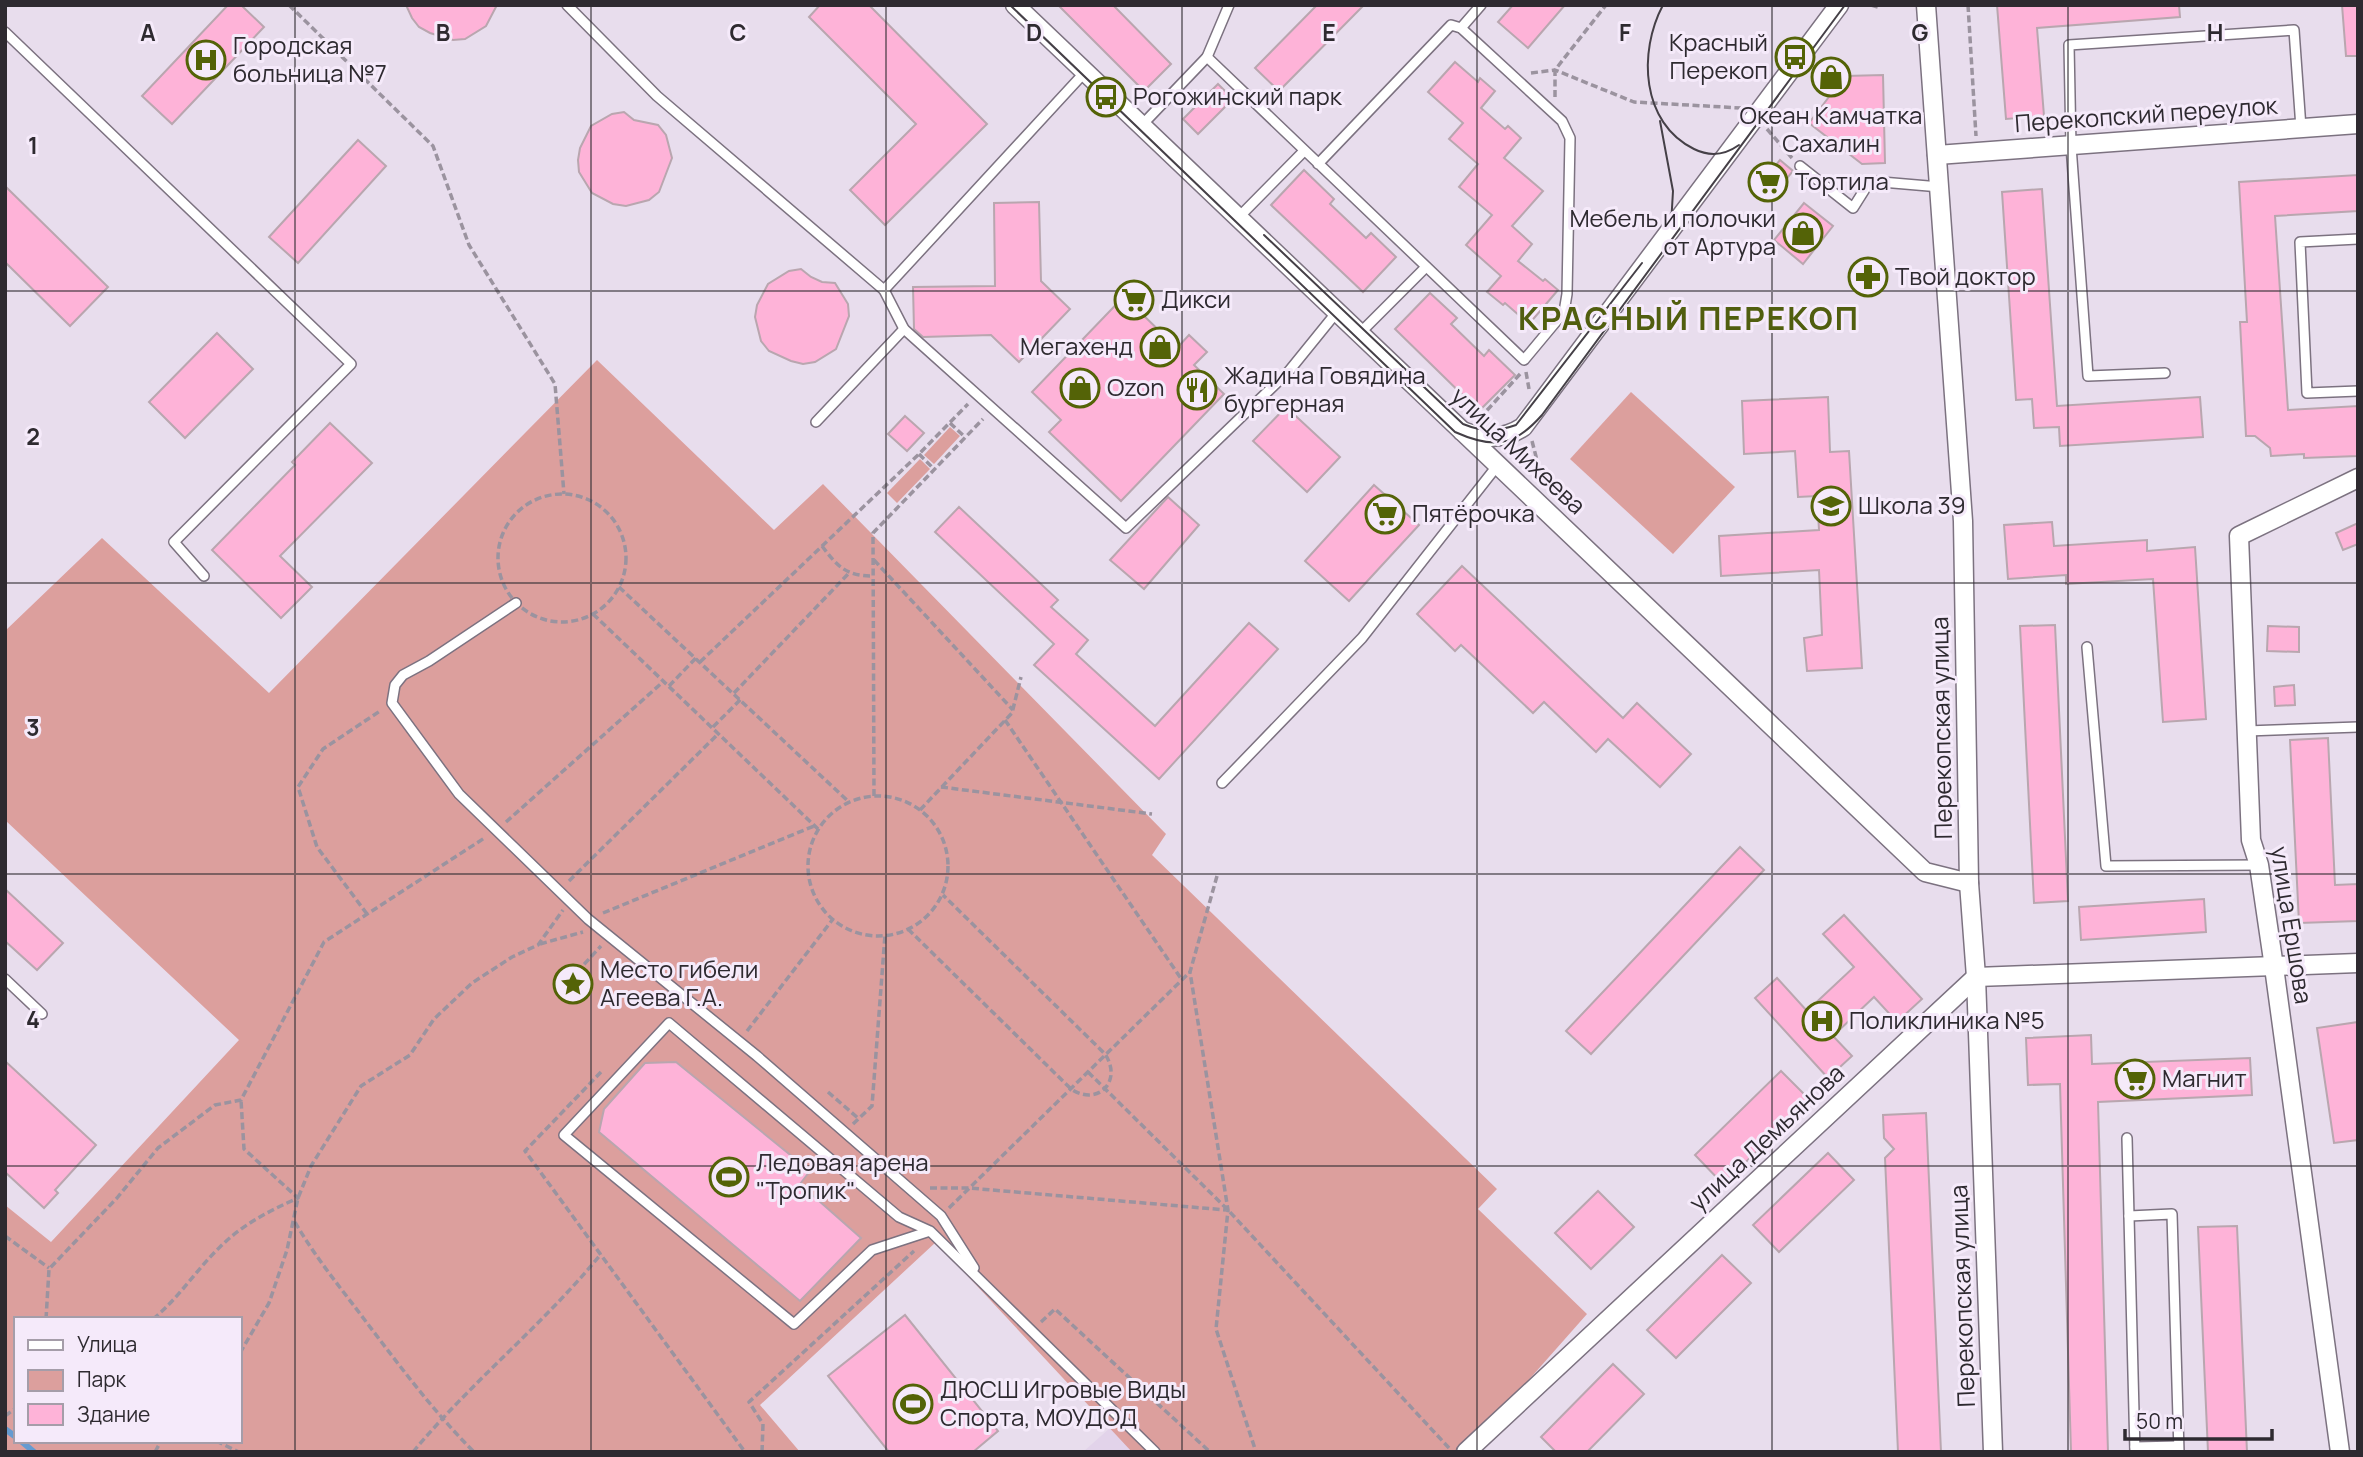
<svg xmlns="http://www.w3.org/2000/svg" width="2363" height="1457" font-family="Manrope,sans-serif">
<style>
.built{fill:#e2d3ea}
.green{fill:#dc9f9d;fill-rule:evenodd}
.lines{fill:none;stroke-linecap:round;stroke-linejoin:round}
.stream{stroke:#659bd1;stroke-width:6}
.building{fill:#feb3d8;stroke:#b9a6af;stroke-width:2}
.lane-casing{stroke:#7c7280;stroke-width:12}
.street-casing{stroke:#7c7280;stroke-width:21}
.path{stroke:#9b939f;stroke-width:3.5;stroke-dasharray:7 3.5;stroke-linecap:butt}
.lane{stroke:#fff;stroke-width:9}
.street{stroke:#fff;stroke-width:18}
.tram{stroke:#454047;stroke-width:2}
.grid{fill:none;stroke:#2e2a30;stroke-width:2;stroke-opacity:0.55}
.labels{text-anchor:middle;stroke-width:6;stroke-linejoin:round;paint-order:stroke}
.poi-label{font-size:24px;fill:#2e2a30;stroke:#f5eafa;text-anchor:start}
.street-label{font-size:24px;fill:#2e2a30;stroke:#f5eafa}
.district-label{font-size:32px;font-weight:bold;letter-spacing:2px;fill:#515e0f;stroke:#f5eafa}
.grid-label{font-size:23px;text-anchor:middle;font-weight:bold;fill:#2e2a30;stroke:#f5eafa;stroke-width:6;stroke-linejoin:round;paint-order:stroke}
</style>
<rect width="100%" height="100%" fill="#e8dded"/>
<path class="built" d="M1110 1428 1134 1452H1083Z"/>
<g class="green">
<path d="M597 360 774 530 823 484 1166 834 1152 855 1497 1189 1478 1209 1587 1314 1465 1452H1132L936 1242 760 1405 800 1452H5V1205L51 1242 239 1040 5 820V631L102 538 269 693ZM16 1319H240V1441H16Z"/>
<path d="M1631 392 1735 487 1673 554 1570 459Z"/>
<path d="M950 427 960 436 934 464 924 455Z"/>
<path d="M920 459 930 469 897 503 887 493Z"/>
</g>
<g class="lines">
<g class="stream">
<path d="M5 1429 16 1437"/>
<path d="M21 1441 34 1452"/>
</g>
</g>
<g class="building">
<path d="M228 5H241L264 27 172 124 142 96Z"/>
<path d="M406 5H497L486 26 465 39 453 40 430 33 419 27 412 18Z"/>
<path d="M820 5H869L987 124 885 225 850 190 916 124 809 17Z"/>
<path d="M1058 5H1113L1171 64 1144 91Z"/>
<path d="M1317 5H1364L1279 91 1255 68Z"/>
<path d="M1513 5H1565L1528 48 1498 22Z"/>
<path d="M1997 5H2179L2180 17 2037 28 2044 116 2006 119Z"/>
<path d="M2342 5H2358V56H2346Z"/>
<path d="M1455 62 1478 82 1480 78 1495 91 1481 108 1505 129 1508 126 1521 138 1504 158 1543 191 1512 226 1532 244 1518 261 1543 281 1545 279 1558 290 1529 324 1505 303 1503 305 1487 292 1501 276 1466 245 1492 215 1459 187 1478 164 1449 139 1463 123 1428 92Z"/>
<path d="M1883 75 1885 163 1862 164 1809 123 1845 76Z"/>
<path d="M1218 84 1233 99 1198 134 1183 119Z"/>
<path d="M624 112 634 120 658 125 666 135 672 158 659 192 649 200 626 206 613 204 592 193 579 172 578 160 580 148 591 126 612 114Z"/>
<path d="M358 140 386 166 298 263 269 237Z"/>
<path d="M1780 160 1793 171 1774 194 1761 184Z"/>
<path d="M1304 170 1334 199 1330 204 1366 238 1371 233 1396 257 1363 292 1271 205Z"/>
<path d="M2358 175V211L2275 216 2288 410 2358 406V456L2304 458V454L2271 456 2270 448 2255 436H2246L2240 322H2247L2239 182Z"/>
<path d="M5 186 108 287 70 326 5 262Z"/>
<path d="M2042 189 2057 406 2200 397 2203 437 2060 446 2059 427 2034 428 2032 399 2016 400 2002 192Z"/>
<path d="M1039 202 1041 281 1070 309 1019 362 991 335 923 337 914 329 913 287 995 286 994 203Z"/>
<path d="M1804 203 1833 226 1803 264 1774 240Z"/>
<rect x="1859" y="266" width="20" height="17"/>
<path d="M801 269 811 277 822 282 835 283 848 304 849 316 836 349 815 362 803 364 791 361 769 351 761 341 755 317 757 305 768 284 789 271Z"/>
<path d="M1132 288 1147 303 1139 311 1177 348 1189 335 1207 352 1194 365 1224 394 1121 501 1049 432 1061 420 1032 392Z"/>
<path d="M1430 293 1457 318 1451 324 1484 356 1489 350 1515 375 1479 411 1395 329Z"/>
<path d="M217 333 253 369 185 438 149 402Z"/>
<path d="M1828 397 1830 452 1849 451 1862 668 1807 671 1804 638 1822 635 1819 570 1721 576 1719 536 1819 530 1817 496 1798 497 1795 451 1744 454 1742 401Z"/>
<path d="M1286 407 1340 457 1307 492 1253 441Z"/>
<path d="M905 416 924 433 907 451 888 434Z"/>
<path d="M330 423 372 463 280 556 312 587 281 618 212 550 295 465 292 462Z"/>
<path d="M1374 485 1419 525 1349 601 1305 561Z"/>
<path d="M1168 497 1199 525 1144 589 1110 560Z"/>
<path d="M959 507 1058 600 1051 607 1088 640 1076 654 1155 726 1249 623 1278 649 1159 779 1034 665 1054 644 935 532Z"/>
<path d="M2052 522 2054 546 2147 540V551L2195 547 2206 719 2163 722 2153 579 2066 584V575L2008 579 2004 525Z"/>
<path d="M2358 523V544L2343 550 2336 533Z"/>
<path d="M1462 566 1623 718 1637 703 1691 754 1660 787 1608 739 1596 752 1544 702 1533 713 1461 645 1455 651 1417 614Z"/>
<path d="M2055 625 2068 901 2034 903 2020 626Z"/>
<path d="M2268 626 2299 627V652L2267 651Z"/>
<path d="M2294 685 2295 705 2275 706 2274 687Z"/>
<path d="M2328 738 2335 885 2358 884V921L2299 923 2290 740Z"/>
<path d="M1740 847 1764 870 1591 1054 1566 1031Z"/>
<path d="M5 889 63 943 37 970 5 941Z"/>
<path d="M2204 899 2206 932 2081 940 2079 907Z"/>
<path d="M1844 915 1922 999 1897 1022 1874 997 1833 1036 1852 1056 1828 1078 1755 998 1777 978 1807 1011 1854 967 1823 934Z"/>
<path d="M2358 1022V1140L2334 1143 2317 1028Z"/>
<path d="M2091 1035 2092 1064 2250 1058 2252 1095 2098 1102 2108 1452H2071L2060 1084 2028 1085 2026 1038Z"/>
<path d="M5 1061 96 1145 55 1190 58 1193 44 1208 5 1172Z"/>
<path d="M676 1062 810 1171 800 1184 861 1238 800 1301 599 1132 604 1109 645 1063Z"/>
<path d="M1781 1071 1810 1100 1723 1184 1695 1155Z"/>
<path d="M1926 1113 1941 1452H1898L1885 1158 1894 1149 1884 1138 1883 1115Z"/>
<path d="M1828 1153 1854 1180 1779 1252 1753 1225Z"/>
<path d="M1598 1191 1634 1227 1591 1269 1555 1233Z"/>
<path d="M2237 1226 2247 1452H2208L2198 1227Z"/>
<path d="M1722 1255 1751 1283 1676 1358 1647 1330Z"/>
<path d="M905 1315 998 1431 973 1452H889L828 1376Z"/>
<path d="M1613 1364 1644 1394 1587 1452H1556L1541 1437Z"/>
</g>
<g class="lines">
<defs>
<g id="lane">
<path d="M567 5 657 96 884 290 1085 72"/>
<path d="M1461 28 1481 5"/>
<path d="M5 32 351 364 174 542 204 576"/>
<path d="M1207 57 1229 5"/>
<path d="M1141 126 1207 57 1524 360 1564 312 1567 294 1570 138 1562 121 1461 28 1451 25 1318 164"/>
<path d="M1800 166 1853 208 1870 181 1940 187"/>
<path d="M1238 218 1304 151"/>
<path d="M2358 239 2300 242 2307 393 2358 391"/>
<path d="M884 290 904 329 1126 528 1289 371 1336 313"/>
<path d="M1359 334 1426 267"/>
<path d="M2165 373 2088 376 2071 146 2069 45 2294 30 2301 128"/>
<path d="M816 422 904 329"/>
<path d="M516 603 429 661 403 675 395 685 392 703 459 794 588 919 757 1056 941 1216 974 1268"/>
<path d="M2087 647 2106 866 2259 865"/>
<path d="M2247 731 2358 727"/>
<path d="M1222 783 1362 638 1497 466"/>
<path d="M5 979 42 1014"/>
<path d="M2127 1138 2135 1452"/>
<path d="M2129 1216 2172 1214 2179 1452"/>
<path d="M930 1231 899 1217 669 1023 564 1135 794 1324 872 1250 930 1231 1155 1452"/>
<path d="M2135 1447 2178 1446"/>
</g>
<g id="street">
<path d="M1015 5 1925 872 1969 883"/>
<path d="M1926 5 1963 521 1969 883 1976 977 1993 1452"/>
<path d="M1937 155 2358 124"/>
<path d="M1462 431C1484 439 1503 440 1523 427L1839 5"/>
<path d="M1466 1452 1976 977 2358 963"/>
<path d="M2340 1452 2274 967 2259 865 2251 840 2239 536 2358 478"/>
</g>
</defs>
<use href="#lane" class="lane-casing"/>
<use href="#street" class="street-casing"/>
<g class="path">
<path d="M289 5 433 146 469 245 555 384 564 494"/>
<path d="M1871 5 1881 8"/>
<path d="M1968 5 1976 136"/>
<path d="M1531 73 1555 70 1634 102 1741 108"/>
<path d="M1555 97V70L1606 5"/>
<path d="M1767 129 1792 158"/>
<path d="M1526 372 1529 389"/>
<path d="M1480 418 1521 373"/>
<path d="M950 423 965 437"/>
<path d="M1532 441 1539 468"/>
<path d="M1515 450 1539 469"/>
<path d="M919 454 934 469"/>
<circle cx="562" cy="558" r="64"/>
<path d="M822 546C837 566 846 576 872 576"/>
<path d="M874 560 1013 710"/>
<path d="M619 587 849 802"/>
<path d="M593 614 818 829"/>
<path d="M700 662 919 454 968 404"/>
<path d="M669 686 696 658"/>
<path d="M734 693 849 573"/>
<path d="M1005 720 1182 980"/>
<path d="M713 727 741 699"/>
<path d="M941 787 1152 814"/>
<path d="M874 796 873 533 983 419"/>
<circle cx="878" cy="866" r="70"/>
<path d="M920 810 1012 713 1021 677"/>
<path d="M506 822 664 681"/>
<path d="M1217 876 1190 972 1228 1210 1216 1329 1256 1452"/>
<path d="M569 881 719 733"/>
<path d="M603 913 814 826"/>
<path d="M367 914 317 847 298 787 323 749 380 711"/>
<path d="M908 929 1071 1089C1098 1107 1123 1081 1105 1054L943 895"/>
<path d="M540 944 583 932"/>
<path d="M577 972 601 946"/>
<path d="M747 1031 833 919"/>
<path d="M601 1072 525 1151 745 1452"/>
<path d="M1088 1072 1228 1210 1449 1448"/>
<path d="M828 1092 859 1119"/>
<path d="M853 1124 872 1106 885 935"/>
<path d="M930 1188H969L1226 1210"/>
<path d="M949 1208 1190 972"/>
<path d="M295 1222C315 1257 340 1287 364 1319 399 1365 433 1411 474 1452"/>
<path d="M5 1236 49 1268"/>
<path d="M46 1319 49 1269 117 1198 158 1148 215 1105 241 1100 324 942 486 837"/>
<path d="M153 1319C179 1298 196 1270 220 1247 243 1224 269 1211 298 1198L244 1149 241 1100"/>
<path d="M1041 1322 1055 1309 1210 1452"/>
<path d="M240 1353 269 1303 287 1250 298 1198 311 1166 361 1086 410 1055 434 1019 472 983 512 957 538 945 563 910"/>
<path d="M5 1416 16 1408"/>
<path d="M216 1441 239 1452"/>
<path d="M155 1452 161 1441"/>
<path d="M413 1452C471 1382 543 1325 601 1254"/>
<path d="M762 1452 763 1424 749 1402 914 1251"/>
</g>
<use href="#lane" class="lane"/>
<use href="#street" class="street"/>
<g class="tram">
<path d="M1010 5 1455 432C1493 449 1514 447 1542 415L1845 5"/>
<path d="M1663 5C1638 52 1641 123 1694 149 1710 157 1725 155 1739 145"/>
<path d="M1660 121 1673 191 1671 225"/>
<path d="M1264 235 1463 424C1483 432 1496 432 1516 425L1642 263"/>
</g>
</g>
<path class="grid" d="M295 5V1452M591 5V1452M886 5V1452M1182 5V1452M1477 5V1452M1772 5V1452M2068 5V1452M5 291H2358M5 583H2358M5 874H2358M5 1166H2358"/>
<defs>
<symbol id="bus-ring" viewBox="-11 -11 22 22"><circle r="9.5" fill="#f5eafa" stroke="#546307" stroke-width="1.5"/><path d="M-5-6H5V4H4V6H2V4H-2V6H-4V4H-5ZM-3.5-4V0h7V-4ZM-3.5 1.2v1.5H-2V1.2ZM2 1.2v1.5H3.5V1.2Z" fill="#546307"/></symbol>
<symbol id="hospital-ring" viewBox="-11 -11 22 22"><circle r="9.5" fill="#f5eafa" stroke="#546307" stroke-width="1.5"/><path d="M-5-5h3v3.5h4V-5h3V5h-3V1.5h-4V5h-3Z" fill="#546307"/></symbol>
<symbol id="shop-ring" viewBox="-11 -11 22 22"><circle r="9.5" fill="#f5eafa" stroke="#546307" stroke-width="1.5"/><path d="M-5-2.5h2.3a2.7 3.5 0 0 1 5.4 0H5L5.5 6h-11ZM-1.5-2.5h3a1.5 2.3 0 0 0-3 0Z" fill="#546307"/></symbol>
<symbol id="supermarket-ring" viewBox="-11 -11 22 22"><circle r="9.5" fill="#f5eafa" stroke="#546307" stroke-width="1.5"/><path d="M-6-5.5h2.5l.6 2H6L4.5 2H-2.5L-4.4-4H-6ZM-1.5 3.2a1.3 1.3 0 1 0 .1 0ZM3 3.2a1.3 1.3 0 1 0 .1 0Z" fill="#546307"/></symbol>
<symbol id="pharmacy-ring" viewBox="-11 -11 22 22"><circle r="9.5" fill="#f5eafa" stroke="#546307" stroke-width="1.5"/><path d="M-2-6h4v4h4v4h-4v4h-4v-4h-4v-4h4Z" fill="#546307"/></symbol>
<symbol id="restaurant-ring" viewBox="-11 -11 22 22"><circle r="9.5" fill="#f5eafa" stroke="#546307" stroke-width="1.5"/><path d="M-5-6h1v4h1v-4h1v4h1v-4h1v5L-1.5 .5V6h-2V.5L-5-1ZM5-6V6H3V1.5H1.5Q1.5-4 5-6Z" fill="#546307"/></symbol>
<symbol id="school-ring" viewBox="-11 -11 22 22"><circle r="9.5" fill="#f5eafa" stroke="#546307" stroke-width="1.5"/><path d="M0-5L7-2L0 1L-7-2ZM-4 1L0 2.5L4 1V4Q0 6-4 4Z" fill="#546307"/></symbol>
<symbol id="sight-ring" viewBox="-11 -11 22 22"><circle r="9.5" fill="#f5eafa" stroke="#546307" stroke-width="1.5"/><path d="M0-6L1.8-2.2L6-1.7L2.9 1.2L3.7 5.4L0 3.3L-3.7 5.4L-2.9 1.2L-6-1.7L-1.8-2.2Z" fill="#546307"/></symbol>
<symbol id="stadium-ring" viewBox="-11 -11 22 22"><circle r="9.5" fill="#f5eafa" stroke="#546307" stroke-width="1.5"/><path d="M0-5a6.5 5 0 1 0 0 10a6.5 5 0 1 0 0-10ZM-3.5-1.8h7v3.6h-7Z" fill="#546307"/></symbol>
</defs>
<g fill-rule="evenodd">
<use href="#bus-ring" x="1773" y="35" width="44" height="44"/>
<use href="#hospital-ring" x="184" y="38" width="44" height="44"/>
<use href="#shop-ring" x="1809" y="55" width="44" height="44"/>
<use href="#bus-ring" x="1084" y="75" width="44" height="44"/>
<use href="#supermarket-ring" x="1746" y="160" width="44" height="44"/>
<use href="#shop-ring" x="1781" y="211" width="44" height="44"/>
<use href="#pharmacy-ring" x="1846" y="255" width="44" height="44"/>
<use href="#supermarket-ring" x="1112" y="278" width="44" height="44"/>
<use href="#shop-ring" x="1138" y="325" width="44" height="44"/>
<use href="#shop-ring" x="1058" y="366" width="44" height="44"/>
<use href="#restaurant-ring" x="1175" y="368" width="44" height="44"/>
<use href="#school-ring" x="1809" y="484" width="44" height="44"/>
<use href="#supermarket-ring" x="1363" y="492" width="44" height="44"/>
<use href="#sight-ring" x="551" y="962" width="44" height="44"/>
<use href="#hospital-ring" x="1800" y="999" width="44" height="44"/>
<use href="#supermarket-ring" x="2113" y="1057" width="44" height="44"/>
<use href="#stadium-ring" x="707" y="1155" width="44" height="44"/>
<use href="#stadium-ring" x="891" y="1382" width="44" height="44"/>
</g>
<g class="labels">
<g class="poi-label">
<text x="1768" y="51" text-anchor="end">Красный<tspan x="1768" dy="28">Перекоп</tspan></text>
<text x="233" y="54">Городская<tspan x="233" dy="28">больница №7</tspan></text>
<text x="1133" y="105">Рогожинский парк</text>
<text x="1831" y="124" text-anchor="middle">Океан Камчатка<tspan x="1831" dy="28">Сахалин</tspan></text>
<text x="1795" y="190">Тортила</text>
<text x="1776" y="227" text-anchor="end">Мебель и полочки<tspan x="1776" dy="28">от Артура</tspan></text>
<text x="1895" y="285">Твой доктор</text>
<text x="1161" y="308">Дикси</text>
<text x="1133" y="355" text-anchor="end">Мегахенд</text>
<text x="1224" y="384">Жадина Говядина<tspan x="1224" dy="28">бургерная</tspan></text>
<text x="1107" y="396">Ozon</text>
<text x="1858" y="514">Школа 39</text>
<text x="1412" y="522">Пятёрочка</text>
<text x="600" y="978">Место гибели<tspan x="600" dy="28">Агеева Г.А.</tspan></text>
<text x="1849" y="1029">Поликлиника №5</text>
<text x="2162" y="1087">Магнит</text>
<text x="756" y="1171">Ледовая арена<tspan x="756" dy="28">"Тропик"</tspan></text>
<text x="940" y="1398">ДЮСШ Игровые Виды<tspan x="940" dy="28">Спорта, МОУДОД</tspan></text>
</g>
<g class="street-label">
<text transform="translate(2146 115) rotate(-4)" y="8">Перекопский переулок</text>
<text transform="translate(1518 451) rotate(43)" y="8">улица Михеева</text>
<text transform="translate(1942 728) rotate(-91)" y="8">Перекопская улица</text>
<text transform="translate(2291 925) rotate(81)" y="8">улица Ершова</text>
<text transform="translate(1767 1138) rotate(-43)" y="8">улица Демьянова</text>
<text transform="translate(1963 1296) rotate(-92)" y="8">Перекопская улица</text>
</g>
<g class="district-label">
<text x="1689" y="330">КРАСНЫЙ ПЕРЕКОП</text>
</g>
</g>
<g class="grid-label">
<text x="148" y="41">A</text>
<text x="443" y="41">B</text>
<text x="738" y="41">C</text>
<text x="1034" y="41">D</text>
<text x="1329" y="41">E</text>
<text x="1625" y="41">F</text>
<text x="1920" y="41">G</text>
<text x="2215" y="41">H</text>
<text x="33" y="154">1</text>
<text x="33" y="445">2</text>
<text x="33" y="736">3</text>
<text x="33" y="1028">4</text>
</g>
<rect width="2363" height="1457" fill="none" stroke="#2e2a30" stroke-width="14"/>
<rect x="14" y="1317" width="228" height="126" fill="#f5eafa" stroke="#a59da9" stroke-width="2"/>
<rect x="28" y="1340" width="35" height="10" fill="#ffffff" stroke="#a59da9" stroke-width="2"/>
<text x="77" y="1352" font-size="21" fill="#2e2a30">Улица</text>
<rect x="28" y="1370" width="35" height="21" fill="#dc9f9d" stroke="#a59da9" stroke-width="2"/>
<text x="77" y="1387" font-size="21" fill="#2e2a30">Парк</text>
<rect x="28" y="1404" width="35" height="21" fill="#feb3d8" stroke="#a59da9" stroke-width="2"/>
<text x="77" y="1422" font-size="21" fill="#2e2a30">Здание</text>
<path d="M2125 1429v10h147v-10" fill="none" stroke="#2e2a30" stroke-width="3.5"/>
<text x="2136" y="1429" font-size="21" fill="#2e2a30" stroke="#f5eafa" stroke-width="5" paint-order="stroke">50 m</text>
</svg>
